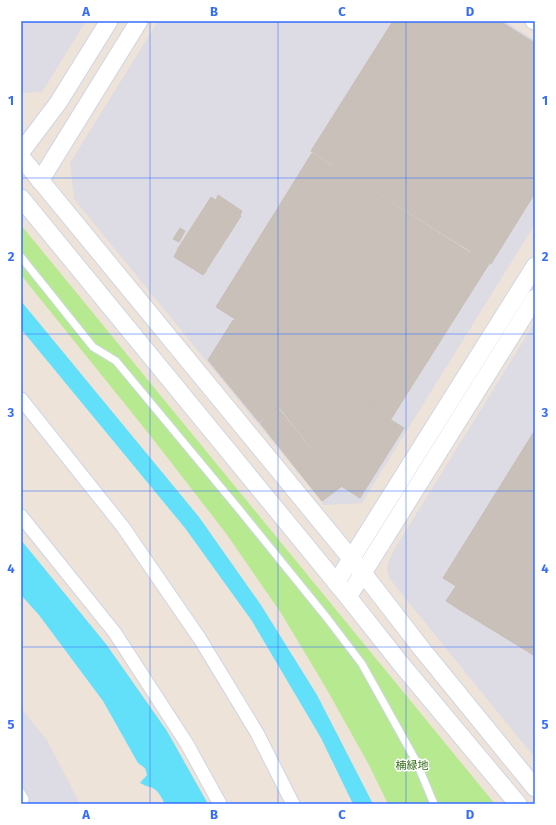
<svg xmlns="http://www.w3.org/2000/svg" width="556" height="825" font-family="'Fira Sans','Noto Sans JP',sans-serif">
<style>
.industrial{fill:#dddbe4}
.green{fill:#b7e990}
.water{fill:#62dff9}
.building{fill:#c8c0b9;stroke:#c8bfb3}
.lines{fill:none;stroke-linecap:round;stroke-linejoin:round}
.service-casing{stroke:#cfd5e4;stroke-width:9}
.minor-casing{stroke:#cfd5e4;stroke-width:15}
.tertiary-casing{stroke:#cfd5e4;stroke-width:19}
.service{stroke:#fff;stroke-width:7}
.minor{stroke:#fff;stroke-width:13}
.tertiary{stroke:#fff;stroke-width:17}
.grid{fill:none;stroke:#346dff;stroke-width:1;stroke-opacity:0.55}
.labels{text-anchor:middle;stroke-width:3;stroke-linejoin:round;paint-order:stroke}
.park-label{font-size:11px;fill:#2e6c13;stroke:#fff}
.neatline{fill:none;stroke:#346dff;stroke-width:1.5}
.grid-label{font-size:13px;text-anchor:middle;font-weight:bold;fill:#346dff}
</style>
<rect width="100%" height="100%" fill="#ede3d9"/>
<g class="industrial">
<path d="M21 21H86L42 92 21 93Z"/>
<path d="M158 21H505L535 40V224L362 503 324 505 74 199 70 163Z"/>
<path d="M535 322V758L389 578 387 569 389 561 394 550Z"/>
<path d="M21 708 47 740 80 804H21Z"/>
</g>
<path class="green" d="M21 225 495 804H388L369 765 326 688 281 613 225 532 149 434 21 275Z"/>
<g class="water">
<path d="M21 301 199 517 261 605 317 695 373 804H353L321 738 252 621 185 528 21 329Z"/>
<path d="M21 540 106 644 167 731 208 804H165C161 797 158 789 150 787 146 786 144 785 140 783L147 775 145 768 138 763 103 701 39 615 21 595Z"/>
</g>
<g class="building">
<path d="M393 21H417L387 70 369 59Z"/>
<path d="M418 21H500L535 43V163L387 70Z"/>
<path d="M369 59 535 164V193L491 264 311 151Z"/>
<path d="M312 153 331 165 235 319 216 307Z"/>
<path d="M332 165 469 252 372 407 234 321Z"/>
<path d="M218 195 242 211 240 215 216 200Z"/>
<path d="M211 197 241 216 207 269 177 250Z"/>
<path d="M180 228 185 231 179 242 173 239Z"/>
<path d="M177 251 207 270 203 275 174 257Z"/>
<path d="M470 252 489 264 391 419 372 407Z"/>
<path d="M233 320 404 428 360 498 341 486 279 407 259 422 208 360Z"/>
<path d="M278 408 341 487 322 501 260 423Z"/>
<path d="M535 430V491L460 610 446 601 456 586 443 578Z"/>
<path d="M535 491V656L460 610Z"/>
</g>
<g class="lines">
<defs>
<g id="service">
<path d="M21 257 93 347 116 361 238 508 327 618 362 664 416 761 434 804"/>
<path d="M21 792 25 799 23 804"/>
</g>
<g id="minor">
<path d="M21 399 123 527 200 639 257 733 293 804"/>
<path d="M21 516 115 633 187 744 220 804"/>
</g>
<g id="tertiary">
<path d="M534 21H535"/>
<path d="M21 152 58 103 109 21"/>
<path d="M21 157 363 573 421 648 535 788"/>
<path d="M40 181 139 21"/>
<path d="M21 198 348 597 401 664 518 804"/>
<path d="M336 583 535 266"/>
<path d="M348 597 535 298"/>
</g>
</defs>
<use href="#service" class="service-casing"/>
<use href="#minor" class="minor-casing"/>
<use href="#tertiary" class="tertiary-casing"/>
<use href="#service" class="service"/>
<use href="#minor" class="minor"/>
<use href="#tertiary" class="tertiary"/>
</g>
<path class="grid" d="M150 21V804M278 21V804M406 21V804M21 178H535M21 334H535M21 491H535M21 647H535"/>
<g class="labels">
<g class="park-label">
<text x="412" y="769">楠緑地</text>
</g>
</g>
<rect width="556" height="825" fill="none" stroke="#ffffff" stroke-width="44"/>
<rect x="22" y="22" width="512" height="781" class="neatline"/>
<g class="grid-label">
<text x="86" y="16">A</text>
<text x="214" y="16">B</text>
<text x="342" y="16">C</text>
<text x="470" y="16">D</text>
<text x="11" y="105">1</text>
<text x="545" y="105">1</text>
<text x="11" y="261">2</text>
<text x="545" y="261">2</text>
<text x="11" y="417">3</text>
<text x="545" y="417">3</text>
<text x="11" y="573">4</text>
<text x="545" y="573">4</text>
<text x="11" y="729">5</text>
<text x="545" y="729">5</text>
<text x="86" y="819">A</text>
<text x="214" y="819">B</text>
<text x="342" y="819">C</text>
<text x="470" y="819">D</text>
</g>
</svg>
